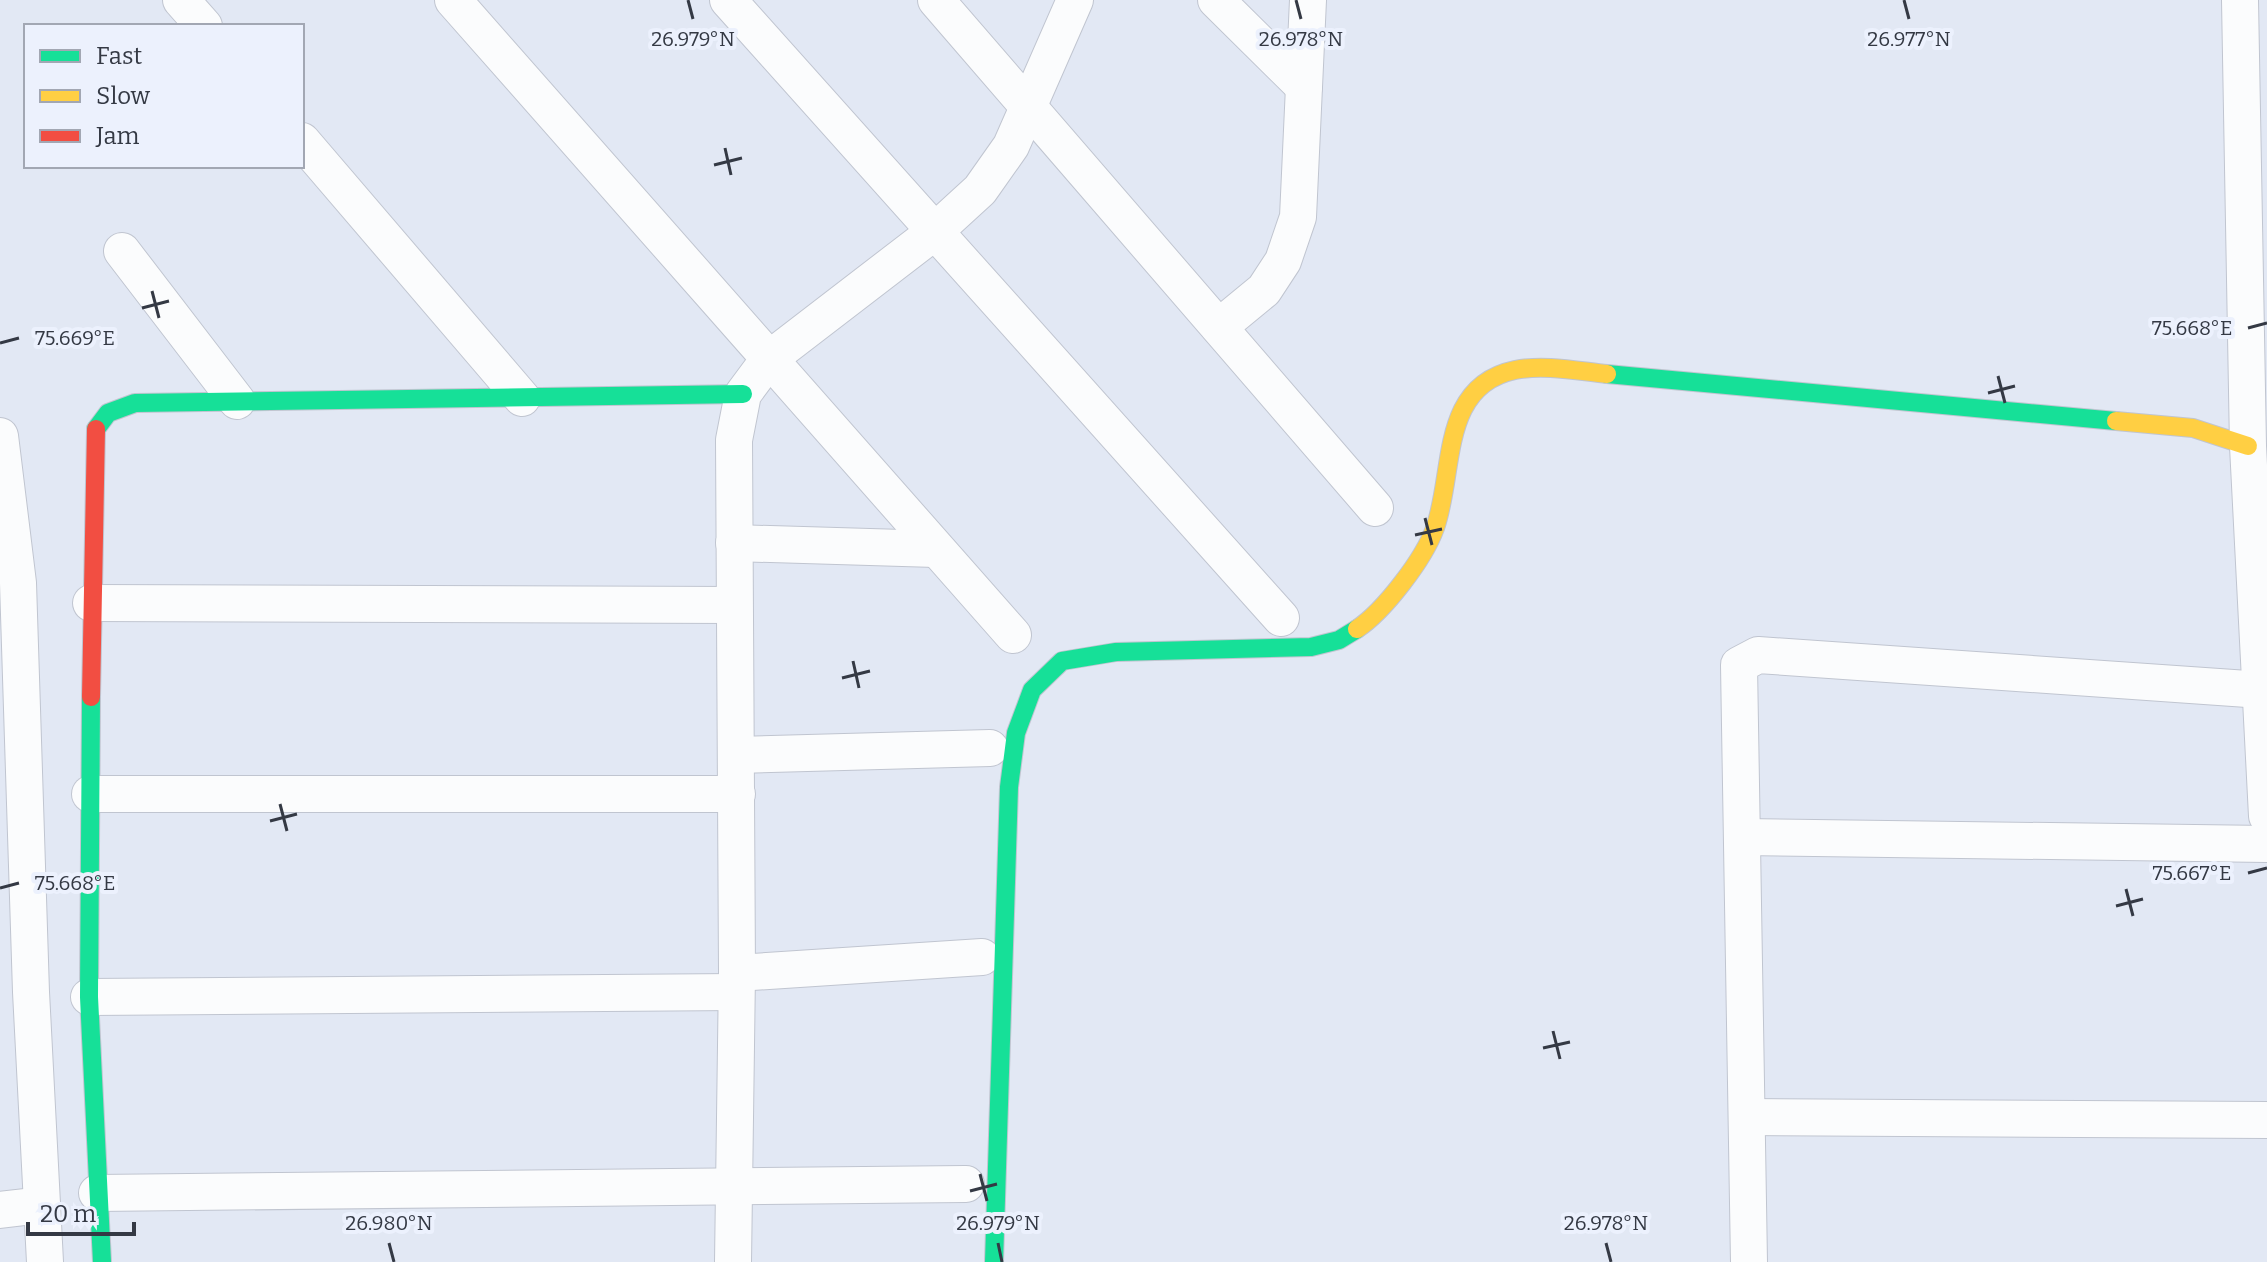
<svg xmlns="http://www.w3.org/2000/svg" width="2267" height="1262" font-family="Bitter,serif">
<style>
.lines{fill:none;stroke-linecap:round;stroke-linejoin:round}
.street-casing{stroke:#c0c5d0;stroke-width:38}
.fast-casing{stroke:#c0c5d0;stroke-width:20}
.slow-casing{stroke:#c0c5d0;stroke-width:20}
.jam-casing{stroke:#c0c5d0;stroke-width:20}
.street{stroke:#fbfcfd;stroke-width:36}
.fast{stroke:#16e098;stroke-width:18}
.slow{stroke:#ffcf43;stroke-width:18}
.jam{stroke:#f24e42;stroke-width:18}
.ticks{fill:none;stroke:#343944;stroke-width:3}
.ticks-label{font-size:20px;text-anchor:middle;fill:#343944;stroke:#ecf1fd;stroke-width:8;stroke-linejoin:round;paint-order:stroke}
</style>
<rect width="100%" height="100%" fill="#e2e8f4"/>
<g class="lines">
<defs>
<g id="street">
<path d="M181 0 204 26"/>
<path d="M453 0 1013 635"/>
<path d="M728 0 1281 618"/>
<path d="M936 0 1375 508"/>
<path d="M1216 0 1304 87"/>
<path d="M2240 0 2248 446 2267 816"/>
<path d="M302 141 522 398"/>
<path d="M122 251 237 401"/>
<path d="M1219 327 1264 290 1283 261 1298 217 1308 0"/>
<path d="M0 436 18 583 31 992 45 1262"/>
<path d="M734 543 936 549"/>
<path d="M91 603 734 605"/>
<path d="M736 755 990 748"/>
<path d="M90 794H737"/>
<path d="M1742 837 2267 844"/>
<path d="M737 973 982 957"/>
<path d="M89 997 736 992"/>
<path d="M1747 1117 2267 1120"/>
<path d="M97 1193 966 1184"/>
<path d="M0 1210 42 1205"/>
<path d="M733 1262 737 973 734 440 743 394 769 359 933 233 980 190 1011 146 1075 0"/>
<path d="M1749 1262 1739 665 1758 655 2262 690"/>
</g>
<g id="fast">
<path d="M1607 374 2116 421"/>
<path d="M96 429 108 413 135 403 743 394"/>
<path d="M91 697 89 997 102 1262"/>
<path d="M994 1262 1009 787 1016 733 1032 690 1062 661 1116 652 1311 647 1339 640 1357 629"/>
</g>
<g id="slow">
<path d="M2116 421 2193 428 2248 446"/>
<path d="M1357 629C1384 611 1424 559 1435 528 1455 472 1439 386 1515 370 1544 364 1578 371 1607 374"/>
</g>
<path id="jam" d="M91 697 96 429"/>
</defs>
<use href="#street" class="street-casing"/>
<use href="#fast" class="fast-casing"/>
<use href="#slow" class="slow-casing"/>
<use href="#jam" class="jam-casing"/>
<use href="#street" class="street"/>
<use href="#fast" class="fast"/>
<use href="#slow" class="slow"/>
<use href="#jam" class="jam"/>
</g>
<path class="ticks" d="M688 0 693 19M1296 0 1301 19M1904 0 1909 19M725 148 731 175M714 165 742 158M152 291 159 318M142 308 169 301M2248 328 2267 323M0 343 19 338M1998 376 2005 403M1988 393 2015 386M1425 518 1432 545M1415 535 1442 529M853 661 859 688M842 678 870 671M280 804 287 831M270 821 297 814M2248 873 2267 868M0 888 19 883M2126 889 2133 916M2116 906 2143 899M1553 1031 1560 1059M1543 1048 1570 1042M980 1174 987 1201M970 1191 997 1184M389 1243 394 1262M998 1243 1002 1262M1606 1243 1611 1262"/>
<g class="ticks-label">
<text x="693" y="46">26.979°N</text>
<text x="1301" y="46">26.978°N</text>
<text x="1909" y="46">26.977°N</text>
<text x="2192" y="335">75.668°E</text>
<text x="75" y="345">75.669°E</text>
<text x="2192" y="880">75.667°E</text>
<text x="75" y="890">75.668°E</text>
<text x="389" y="1230">26.980°N</text>
<text x="998" y="1230">26.979°N</text>
<text x="1606" y="1230">26.978°N</text>
</g>
<rect x="24" y="24" width="280" height="144" fill="#ecf1fd" stroke="#a2a7b3" stroke-width="2"/>
<rect x="40" y="50" width="40" height="12" fill="#16e098" stroke="#a2a7b3" stroke-width="2"/>
<text x="96" y="64" font-size="24" fill="#343944">Fast</text>
<rect x="40" y="90" width="40" height="12" fill="#ffcf43" stroke="#a2a7b3" stroke-width="2"/>
<text x="96" y="104" font-size="24" fill="#343944">Slow</text>
<rect x="40" y="130" width="40" height="12" fill="#f24e42" stroke="#a2a7b3" stroke-width="2"/>
<text x="96" y="144" font-size="24" fill="#343944">Jam</text>
<path d="M28 1222v12h106v-12" fill="none" stroke="#343944" stroke-width="4"/>
<text x="40" y="1222" font-size="24" fill="#343944" stroke="#ecf1fd" stroke-width="6" paint-order="stroke">20 m</text>
</svg>
